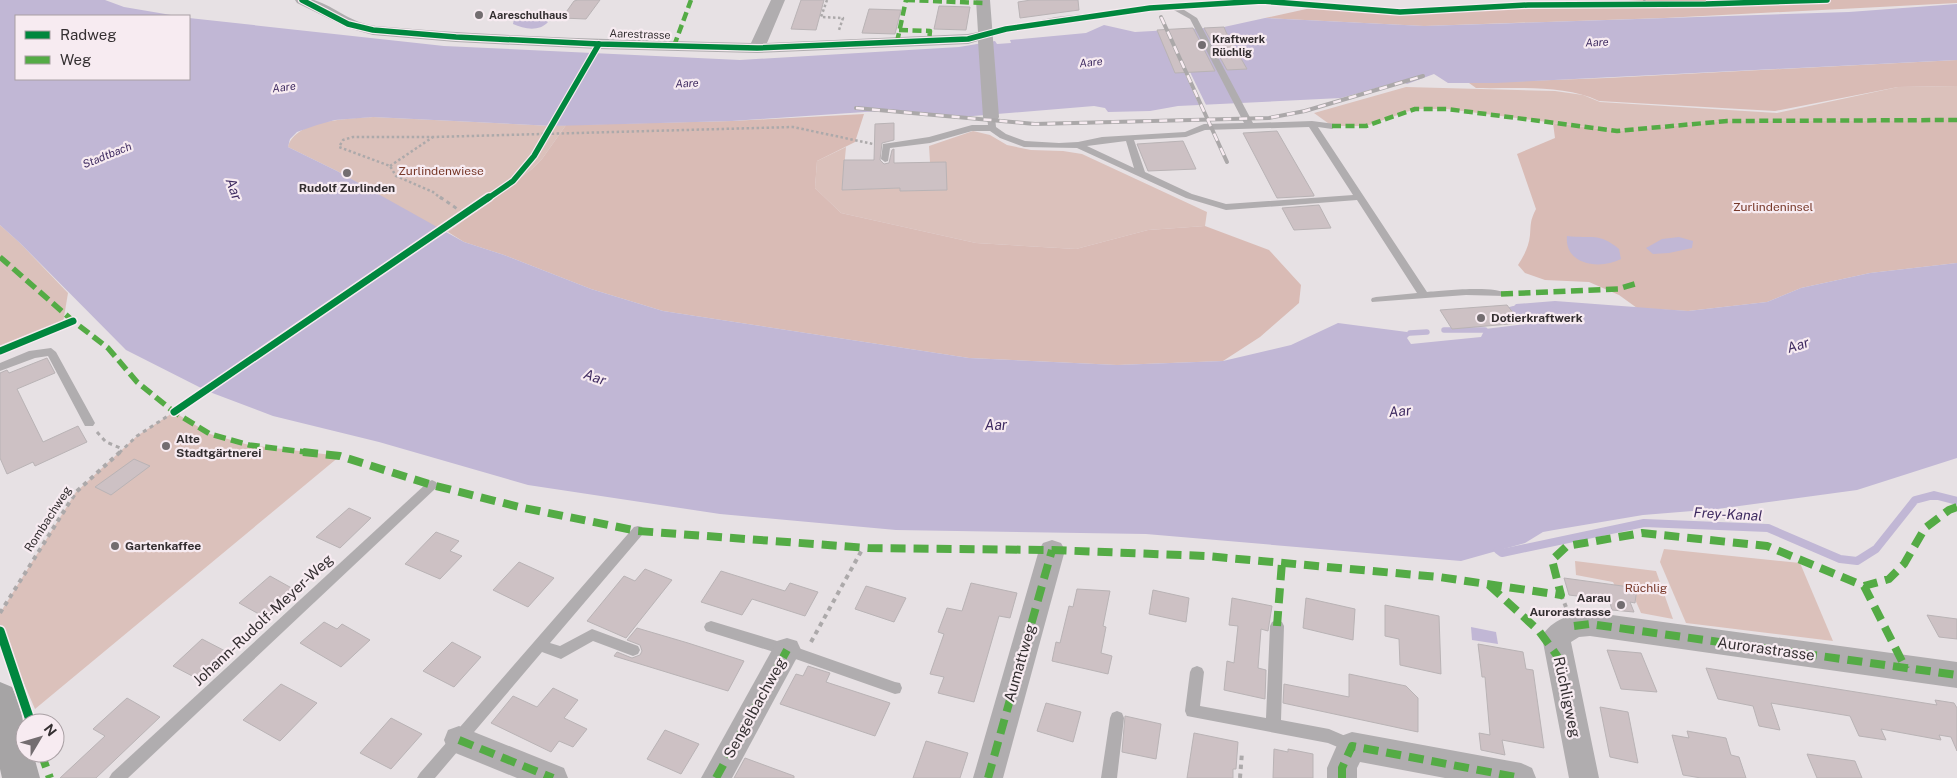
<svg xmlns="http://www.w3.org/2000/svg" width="1957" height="778" font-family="'Public Sans',sans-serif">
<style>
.green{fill:#dbc1bb}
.forest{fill:#d9bbb5}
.water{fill:#c1b7d5}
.pier{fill:#e7e1e4}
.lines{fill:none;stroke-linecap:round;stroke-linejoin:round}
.stream-far1{stroke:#c1b7d5;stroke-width:5.5}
.stream{stroke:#c1b7d5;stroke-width:8}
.canal{fill:#c1b7d5;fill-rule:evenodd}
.building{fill:#cdc1c4;stroke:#b9b3b5}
.path-far2{stroke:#aca9aa;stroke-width:2.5;stroke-dasharray:2.5 2.5;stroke-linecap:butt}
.path-far1{stroke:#aca9aa;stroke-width:3;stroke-dasharray:4 4;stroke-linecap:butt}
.path{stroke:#aca9aa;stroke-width:4;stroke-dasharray:4.5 4.5;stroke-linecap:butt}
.lane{fill:#b0adaf;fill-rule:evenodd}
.street{fill:#b0adaf;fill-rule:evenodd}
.secondary{fill:#a6a4a5;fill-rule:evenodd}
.rail-casing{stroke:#aba8a9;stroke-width:4}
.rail{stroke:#f7ebf1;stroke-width:2.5;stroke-dasharray:8;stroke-linecap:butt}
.quiet-far2{stroke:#54ab45;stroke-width:4.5;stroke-dasharray:9 4.5;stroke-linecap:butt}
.quiet-far1{stroke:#54ab45;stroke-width:5.5;stroke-dasharray:12 5.5;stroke-linecap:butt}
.quiet{stroke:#54ab45;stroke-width:8;stroke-dasharray:15 8;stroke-linecap:butt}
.cycleway-far2-casing{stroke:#f7ebf1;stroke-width:8}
.cycleway-far1-casing{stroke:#f7ebf1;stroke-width:10}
.cycleway-casing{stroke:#f7ebf1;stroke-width:12}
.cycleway-far2{stroke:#00873e;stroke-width:5.5}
.cycleway-far1{stroke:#00873e;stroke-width:7}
.cycleway{stroke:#00873e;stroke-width:9}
.poi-dot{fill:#736d70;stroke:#f7ebf1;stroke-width:2}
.labels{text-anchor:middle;stroke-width:4.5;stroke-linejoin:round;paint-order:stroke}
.far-poi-label{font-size:11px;font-weight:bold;fill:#342f31;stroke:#f7ebf1;text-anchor:start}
.far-street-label{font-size:11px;fill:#342f31;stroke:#f7ebf1}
.far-water-label{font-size:11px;font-style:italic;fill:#3e2a60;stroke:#f7ebf1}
.park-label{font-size:12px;fill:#773829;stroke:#f7ebf1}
.poi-label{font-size:12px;font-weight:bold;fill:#342f31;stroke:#f7ebf1;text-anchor:start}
.street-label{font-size:12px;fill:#342f31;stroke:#f7ebf1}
.water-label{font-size:14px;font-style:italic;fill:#3e2a60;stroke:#f7ebf1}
.near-street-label{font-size:15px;fill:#342f31;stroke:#f7ebf1}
</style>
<rect width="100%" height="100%" fill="#e7e1e4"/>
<g class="green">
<path d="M1957 86V120L1727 121 1617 131 1447 109H1415L1366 126H1332L1314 113 1406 87 1555 91 1583 95 1600 102 1777 113 1898 87Z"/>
<path d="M373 117 553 126 566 125 542 159 532 169 448 232 441 231 337 171 288 147C296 119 349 119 373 117Z"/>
<path d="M973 131 990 135 1007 145 1031 150 1063 151 1082 154 1207 212 1205 226 1148 230 1076 249 976 243 841 213 815 188 817 161 846 147 842 190 900 188V191L947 190 930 162 929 146Z"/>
<path d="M0 225 20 243 68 293 63 323 0 348Z"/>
<path d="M174 412 210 434 249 445 340 456 35 709 0 628V613L76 492 137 436Z"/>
<path d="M1664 549 1800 563 1833 641 1686 623 1660 562Z"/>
<path d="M1575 561 1656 571 1673 619 1641 613 1631 590 1616 588 1613 582 1576 575Z"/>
</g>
<g class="forest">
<path d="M1648 0H1957V3L1664 18 1424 26 1265 18 1320 6 1373 10 1433 11Z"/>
<path d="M1957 60V86L1898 87 1775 111 1599 101C1562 84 1516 89 1476 88L1469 83 1607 78Z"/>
<path d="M864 114 855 142 817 161 815 188 841 213 976 243 1076 249 1148 230 1205 226 1269 250 1301 285 1299 303 1260 337 1223 361 1117 365 969 358 663 311 591 289 504 255 464 242 448 232 532 169 542 159 566 125 732 121Z"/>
<path d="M1957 120V263L1870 273 1801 288 1767 302 1688 311 1637 308 1619 295 1589 282 1545 280 1525 273 1518 265C1524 256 1529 246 1530 235 1531 223 1530 221 1536 209L1517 154 1555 138 1553 123 1617 131 1727 121Z"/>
</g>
<g class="water">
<path d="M0 0H105L124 7 177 16H16V79H189V18L444 46 740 60 959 47 995 41 997 44 1011 43 1010 40 1086 33 1104 25 1135 32 1224 27 1265 18 1424 26 1849 12 1957 4V60L1496 83H1448L1434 74 1407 84 1401 81 1341 98 1178 106 1150 111 1108 112 1105 108 1094 106 961 117 894 110 732 121 553 126 373 117 335 120 317 125 297 132 290 139 288 147 337 171 464 242 504 255 591 289 663 311 969 358 1117 365 1223 361 1291 345 1338 323 1407 332 1411 334 1407 338 1411 344 1481 337 1485 329 1526 324 1514 306 1516 304 1555 301 1688 311 1767 302 1801 288 1870 273 1957 263V458L1857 490 1717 509 1643 515 1554 530 1543 532 1525 543 1461 561 1146 534 896 530 720 514 528 485 379 442 273 416 207 391 126 350 20 243 0 225Z"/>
<path d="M523 17C532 17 541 16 548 22 539 32 524 29 513 24L514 19Z"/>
<path d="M1567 236C1591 239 1599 232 1619 249L1621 259C1600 270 1564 265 1567 236Z"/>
<path d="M1679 237 1693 241 1692 248 1669 253 1653 254 1646 248 1662 239Z"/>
<path d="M1471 627 1496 632 1498 644 1472 640Z"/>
</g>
<path class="pier" d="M1184 72H1190L1207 107H1200Z"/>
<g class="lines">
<g class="stream-far1">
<path d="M1444 330H1485"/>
<path d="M1410 333 1427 332"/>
</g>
<path class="stream" d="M1498 550 1502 553 1644 523 1768 528 1840 559 1857 561 1876 549 1915 500 1934 495 1957 501"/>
<path class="canal" d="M1513 306H1548L1555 308 1558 313 1555 318C1541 321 1520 321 1506 318L1503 313 1506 308Z"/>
</g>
<g class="building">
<path d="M578 0H600L586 19 562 18 574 1Z"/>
<path d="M801 0H824L816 30 791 29Z"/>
<path d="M1031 0H1078L1079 10 1020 18 1018 2Z"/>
<path d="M939 6 970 7 966 30 934 29Z"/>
<path d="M869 9 901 10 895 34 862 33Z"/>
<path d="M1224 27 1226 32 1247 69 1227 70 1204 28Z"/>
<path d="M1193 28 1215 71 1175 73 1157 30Z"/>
<path d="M894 123V140L882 143 880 160 884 164 889 163 892 150 894 149V163L946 162 947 190 900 191V188L842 190 844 160H874L875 124Z"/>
<path d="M1277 131 1314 195V196L1277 198 1243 133Z"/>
<path d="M1183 141 1196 169 1148 171 1137 144Z"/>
<path d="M1319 205 1331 228 1294 230 1282 208Z"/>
<path d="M1507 305 1521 323 1452 329 1440 310Z"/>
<path d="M47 358 55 373 17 389 43 442 78 426 87 442 35 466 33 462 7 474 0 458V373L7 370 9 373Z"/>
<path d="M134 459 150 466 111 495 95 487Z"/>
<path d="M349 508 371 518 340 548 316 537Z"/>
<path d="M436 532 459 541 450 551 462 556 440 579 405 564Z"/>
<path d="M519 562 554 578 528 607 493 590Z"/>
<path d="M645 569 672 580 626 638 587 621 624 576 635 581Z"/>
<path d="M721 571 785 591 790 583 818 592 805 616 752 599 742 615 701 602Z"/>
<path d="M270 576 297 591 266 618 239 603Z"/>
<path d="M1564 578 1637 588 1635 603 1630 602 1634 612 1612 610 1609 600 1569 595Z"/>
<path d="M971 583 1017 593 1010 618 999 616 974 702 938 693 944 677 930 674 944 634 938 632 947 608 962 611Z"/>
<path d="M866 586 906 598 894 622 855 609Z"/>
<path d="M1077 589 1110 591 1103 626 1106 627 1101 653 1112 656 1108 674 1052 661 1056 642 1060 643 1069 606 1073 607Z"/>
<path d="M1153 590 1189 598 1186 622 1149 614Z"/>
<path d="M1232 598 1272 606 1268 631 1261 629 1258 668 1266 670 1265 699 1224 690 1227 661 1234 663 1238 626 1229 625Z"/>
<path d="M1306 598 1355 609 1353 640 1303 628Z"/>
<path d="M1385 605 1439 616 1441 674 1400 665 1399 639 1385 636Z"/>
<path d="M1927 615 1957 619V639L1939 637Z"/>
<path d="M324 622 337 629 342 624 370 640 341 667 300 643Z"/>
<path d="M637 628 688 643 744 661 728 691 614 656 617 652 632 658 640 655 642 651 640 645 627 640Z"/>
<path d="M202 639 229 653 200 680 173 666Z"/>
<path d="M452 642 481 657 454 687 423 671Z"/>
<path d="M1478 644 1523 652 1526 669 1533 670 1544 748 1502 740 1505 755 1481 750 1479 733 1490 735 1485 677H1482Z"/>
<path d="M1607 650 1641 653 1657 692 1621 689Z"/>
<path d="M808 666 830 673 826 682 890 703 875 736 780 704 796 674 803 676Z"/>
<path d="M1706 668 1937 705 1935 700 1954 703 1957 708V751L1951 737 1939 735 1941 740 1881 729 1886 740 1859 736 1850 716 1771 703 1780 730 1759 726 1753 706 1718 699Z"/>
<path d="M1349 674 1406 686 1418 698V732L1283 703 1284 684 1349 697Z"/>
<path d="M281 684 317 703 280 741 243 720Z"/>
<path d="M553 688 578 700 564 718 587 729 573 747 559 741 551 752 491 723 513 696 537 707Z"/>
<path d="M127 698 160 717 96 778H60L105 736 93 729Z"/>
<path d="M1046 703 1081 712 1073 742 1037 731Z"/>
<path d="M1600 707 1628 712 1638 763 1610 757Z"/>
<path d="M1125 716 1161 724 1156 759 1122 752Z"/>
<path d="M391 718 422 734 391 769 360 753Z"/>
<path d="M665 730 699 744 681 774 647 759Z"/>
<path d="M1687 731 1726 738 1731 755 1739 757 1746 778H1701L1683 775 1672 735 1689 738Z"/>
<path d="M1194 733 1238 742 1236 769H1233V778H1187Z"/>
<path d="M926 741 968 753 960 778H913Z"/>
<path d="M1274 749 1288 752V749L1313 754V778H1273Z"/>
<path d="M1807 754 1855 761 1862 778H1817Z"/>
<path d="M745 758 794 776V778H734Z"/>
</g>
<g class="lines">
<g class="path-far2">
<path d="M827 0 821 17 843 18 839 30"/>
<path d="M1644 0 1646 5"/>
<path d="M390 166 433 137"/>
<path d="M442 199 433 192 396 176 390 166 339 147 343 140 353 137H434L793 127 873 144"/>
</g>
<g class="path-far1">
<path d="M440 197 466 215"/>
<path d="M28 339 73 321"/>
<path d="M97 432 106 442 123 449"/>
<path d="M119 453 137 436 174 412"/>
</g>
<g class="path">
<path d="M1561 595 1566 607"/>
<path d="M0 613 76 492 120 452"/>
<path d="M811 642 863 548"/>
<path d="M1240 778 1242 752"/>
</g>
<g class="lane">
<path d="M1172 4H1183L1184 6 1181 8 1197 18 1253 123 1312 121 1335 124 1336 126 1332 129 1318 127 1427 292C1442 291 1496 285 1506 294L1505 296 1466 295 1372 302 1371 300 1372 298 1376 297 1417 293 1357 200 1226 210 1186 198 1077 148 1024 147 1000 138 990 131H972L930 143 890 148 888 161 885 162 881 159 883 144 929 137 972 125H988L987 117 991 114 995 117 996 127 1006 134 1025 141 1059 143 1078 142 1102 137 1185 132 1204 124 1244 123 1190 19 1172 9 1056 22 984 37 980 35 1007 27 1056 17ZM1309 127 1353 195 1226 204 1192 194 1145 172 1134 140 1186 137 1205 130ZM1126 141 1134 168 1087 146Z"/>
<path d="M51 348 56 352 95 423 93 426H85L48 356 35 358 0 371V363L29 351Z"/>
<path d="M432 480 436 482 438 485 436 488 128 778H109L112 773 428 482Z"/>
<path d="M638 526 642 527 644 531 642 535 550 643 560 646 592 629 638 646 640 650 638 654 633 656 593 641 561 659 542 652 435 778H417L420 773 634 527Z"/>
<path d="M1277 620 1282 622 1284 626 1281 720 1329 729 1357 741 1359 746 1357 751 1352 753 1328 743 1187 716 1185 711 1190 672 1192 668 1197 666 1202 668 1204 672 1200 706 1266 718 1270 626 1272 622Z"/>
<path d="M711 621 787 644 895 682 900 683 902 688 900 693 895 694 787 656 706 631 704 627 706 623Z"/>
<path d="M1117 711 1122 713 1124 718 1117 778H1101L1110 718 1112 713Z"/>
</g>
<g class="street">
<path d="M295 0C301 0 308 0 314 0 336 7 350 23 376 26 501 37 626 40 751 43L771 0H785L767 43 968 34 978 32 976 0H990L999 117 997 121H985L983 117 978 41 968 44 757 53 599 49 456 42 373 35 348 28 297 3Z"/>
<path d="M1052 540 1061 543 1065 550 1003 778H973L1039 550 1043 543Z"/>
<path d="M1590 612 1957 662V688L1590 636 1579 637 1571 642 1599 778H1569L1542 637C1551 619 1572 614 1590 612Z"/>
<path d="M787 638 797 641 801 650 732 778H701L777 641Z"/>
<path d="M459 726 564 768 568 778H517L448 750 444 740 448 730Z"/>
<path d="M1352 732 1521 763 1532 768 1536 778H1445L1360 762 1357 768V778H1327V768L1341 736Z"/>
</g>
<path class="secondary" d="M0 682 12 687C23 710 25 728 25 753H33L40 778H2L0 769Z"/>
<defs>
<g id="rail">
<path d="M1161 17 1227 162"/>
<path d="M856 108 1035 124 1269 118 1305 111 1423 76"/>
</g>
</defs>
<use href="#rail" class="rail-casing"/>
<use href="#rail" class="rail"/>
<g class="quiet-far2">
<path d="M906 0 984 3"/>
<path d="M899 30 930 31 929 41"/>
<path d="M897 42 906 0"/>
<path d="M674 46 691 0"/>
<path d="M1332 126H1366L1415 109H1447L1617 131 1727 121 1957 120"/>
</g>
<g class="quiet-far1">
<path d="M0 257 73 321 108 348 137 382 174 412 210 434 249 445 313 453"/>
<path d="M1501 294 1618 289 1638 283"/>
</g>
<g class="quiet">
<path d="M303 452 340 456 432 485 519 507 638 531 868 548 1052 550 1206 556 1439 577 1561 595 1552 560 1567 546 1642 533 1767 546 1864 586 1889 579 1904 564 1925 528 1949 510 1957 507"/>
<path d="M1489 585 1539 631 1558 657"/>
<path d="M1864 586 1906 669"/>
<path d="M1277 626 1282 562"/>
<path d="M1574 626 1590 624 1957 675"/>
<path d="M459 740 553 778"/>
<path d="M41 753 50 778"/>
<path d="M716 778 787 650"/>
<path d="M988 778 1052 550"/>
<path d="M1342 778V768L1352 746 1521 778"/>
</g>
<defs>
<g id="cycleway-far2">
<path d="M302 0 348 24 373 30 456 37 599 44 757 48 968 39 1006 29 1150 8 1262 1 1400 12 1528 5 1706 4 1827 0"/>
<path d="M487 199 513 181 534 156 599 44"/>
</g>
<g id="cycleway-far1">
<path d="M0 351 73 321"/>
<path d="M174 412 489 197"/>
</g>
<path id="cycleway" d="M0 631 31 723"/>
</defs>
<use href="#cycleway-far2" class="cycleway-far2-casing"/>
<use href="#cycleway-far1" class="cycleway-far1-casing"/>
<use href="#cycleway" class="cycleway-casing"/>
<use href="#cycleway-far2" class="cycleway-far2"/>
<use href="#cycleway-far1" class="cycleway-far1"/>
<use href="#cycleway" class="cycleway"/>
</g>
<g class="poi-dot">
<circle cx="479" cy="15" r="5"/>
<circle cx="1202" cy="45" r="5"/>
<circle cx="347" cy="173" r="5"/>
<circle cx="1481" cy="318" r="5"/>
<circle cx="166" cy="446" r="5"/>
<circle cx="115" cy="546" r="5"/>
<circle cx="1621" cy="605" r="5"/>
</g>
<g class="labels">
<g class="far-poi-label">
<text x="489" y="19">Aareschulhaus</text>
<text x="1212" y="43">Kraftwerk<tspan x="1212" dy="13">Rüchlig</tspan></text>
</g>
<g class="far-street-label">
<text transform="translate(640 34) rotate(2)" y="4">Aarestrasse</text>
</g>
<g class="far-water-label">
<text transform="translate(1597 42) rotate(-2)" y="4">Aare</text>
<text transform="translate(1091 62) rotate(-6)" y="4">Aare</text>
<text transform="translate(687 83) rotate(-2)" y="4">Aare</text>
<text transform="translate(284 87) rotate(-7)" y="4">Aare</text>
<text transform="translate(107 155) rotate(-22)" y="4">Stadtbach</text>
</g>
<g class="park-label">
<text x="441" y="175">Zurlindenwiese</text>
<text x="1773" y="211">Zurlindeninsel</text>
<text x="1646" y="592">Rüchlig</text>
</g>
<g class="poi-label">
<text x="347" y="192" text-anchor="middle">Rudolf Zurlinden</text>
<text x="1491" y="322">Dotierkraftwerk</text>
<text x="176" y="443">Alte<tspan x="176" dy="14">Stadtgärtnerei</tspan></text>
<text x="125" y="550">Gartenkaffee</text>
<text x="1611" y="602" text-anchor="end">Aarau<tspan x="1611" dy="14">Aurorastrasse</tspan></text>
</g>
<g class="street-label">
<text transform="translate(48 519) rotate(-57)" y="4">Rombachweg</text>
</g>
<g class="water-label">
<text transform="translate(234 189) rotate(70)" y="5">Aar</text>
<text transform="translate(1798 345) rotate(-17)" y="5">Aar</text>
<text transform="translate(595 377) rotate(19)" y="5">Aar</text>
<text transform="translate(1400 411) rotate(-5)" y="5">Aar</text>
<text x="996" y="430">Aar</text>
<text transform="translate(1728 514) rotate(3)" y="5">Frey-Kanal</text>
</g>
<g class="near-street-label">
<text transform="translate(263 620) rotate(-43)" y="5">Johann-Rudolf-Meyer-Weg</text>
<text transform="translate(1766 649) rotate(8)" y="5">Aurorastrasse</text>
<text transform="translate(1020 663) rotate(-74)" y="5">Aumattweg</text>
<text transform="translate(1567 697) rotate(78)" y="5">Rüchligweg</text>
<text transform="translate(755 708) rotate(-61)" y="5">Sengelbachweg</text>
</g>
</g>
<rect x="15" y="15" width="175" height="65" fill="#f7ebf1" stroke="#a9a0a4"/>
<rect x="25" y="31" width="25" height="8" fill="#00873e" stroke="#a9a0a4"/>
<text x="60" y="40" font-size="15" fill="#342f31">Radweg</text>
<rect x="25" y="56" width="25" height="8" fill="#54ab45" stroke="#a9a0a4"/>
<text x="60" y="65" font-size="15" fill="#342f31">Weg</text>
<g transform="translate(40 738) rotate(52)"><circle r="24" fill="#f7ebf1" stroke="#a9a0a4"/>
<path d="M0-4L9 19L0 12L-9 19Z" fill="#736d70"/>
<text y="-8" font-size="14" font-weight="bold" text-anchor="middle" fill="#342f31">N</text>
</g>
</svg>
